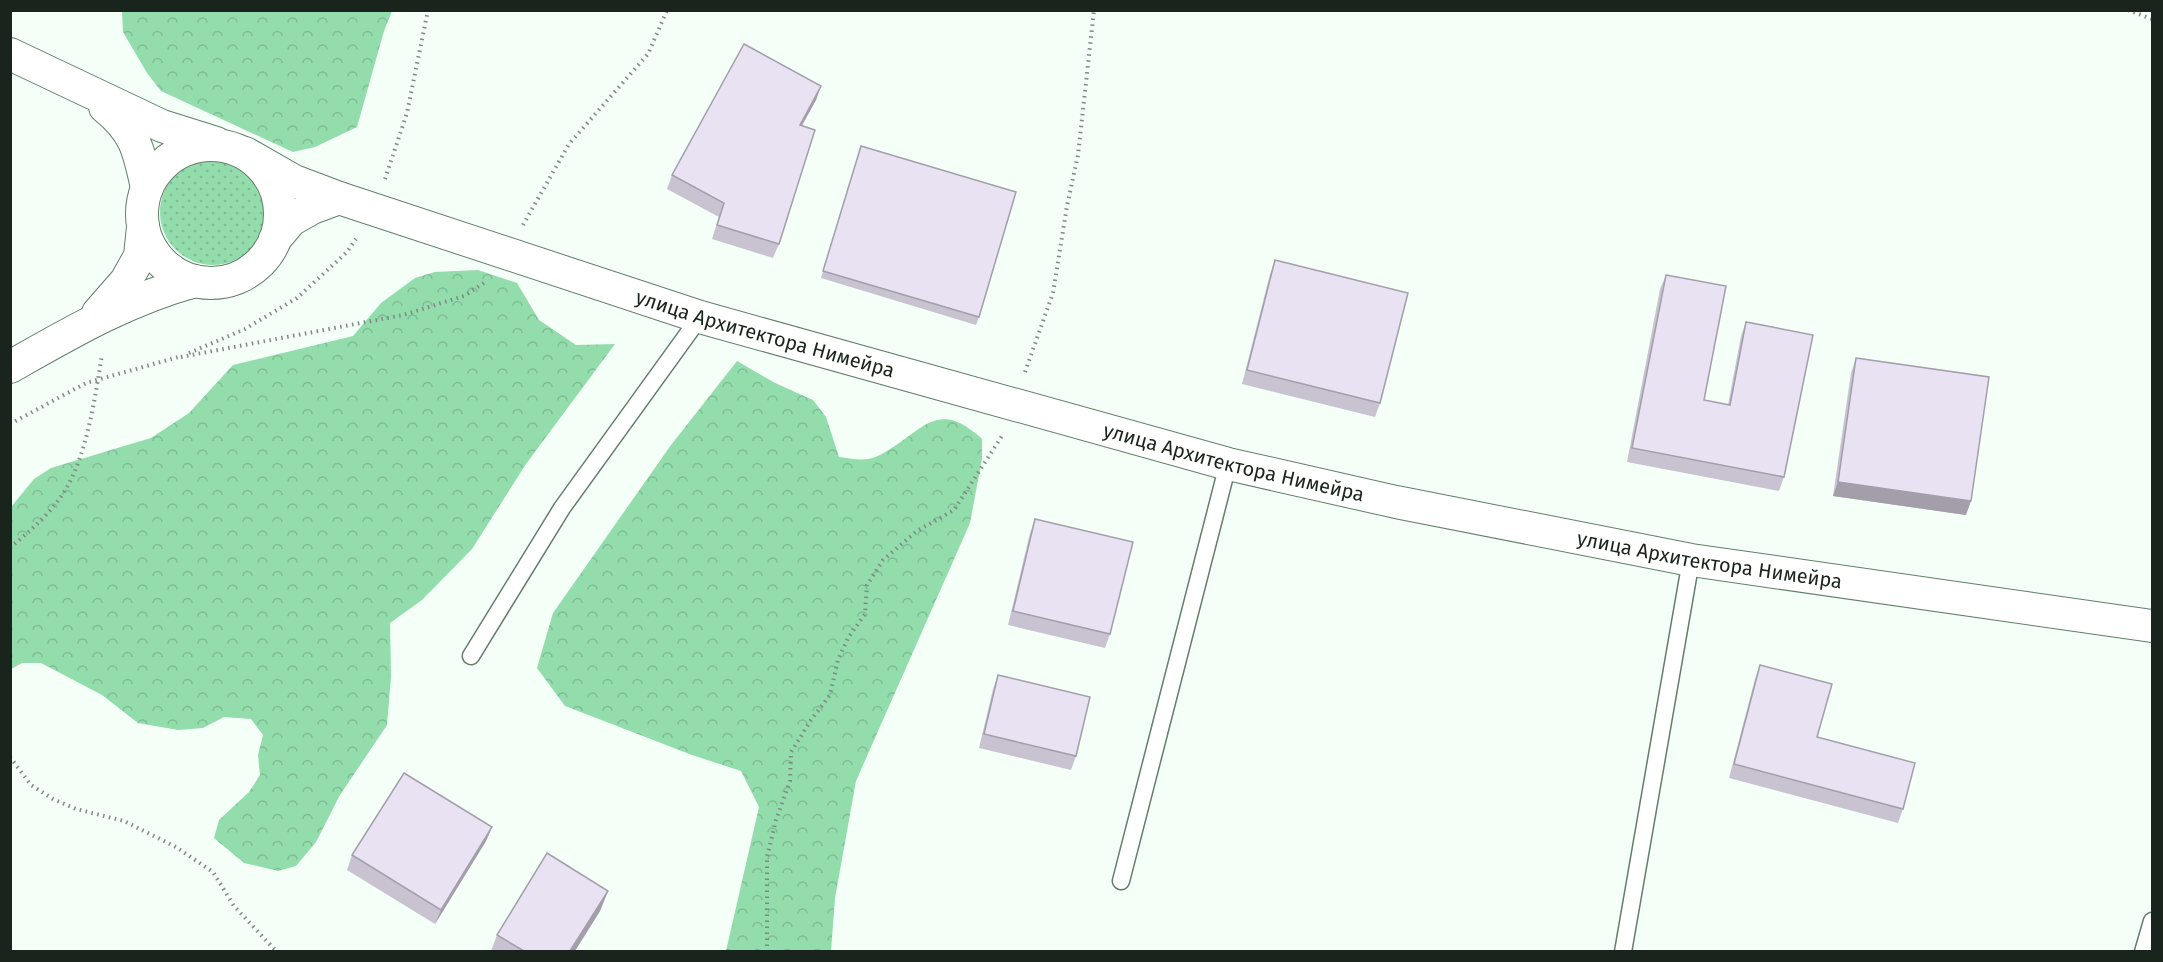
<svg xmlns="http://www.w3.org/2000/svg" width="2163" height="962" font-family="'Fira Sans',sans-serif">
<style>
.grass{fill:url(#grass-dots)}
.forest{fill:url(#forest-crowns)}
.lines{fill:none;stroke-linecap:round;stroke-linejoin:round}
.service-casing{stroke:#637e6b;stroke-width:19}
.minor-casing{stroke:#637e6b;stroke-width:34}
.path{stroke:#7e8a82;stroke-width:4;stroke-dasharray:1.5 4.5;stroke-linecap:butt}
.service{stroke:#fff;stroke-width:16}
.minor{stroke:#fff;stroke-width:32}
.wall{fill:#c8c2d1}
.shaded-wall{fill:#a39eaa}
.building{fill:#e9e2f3;stroke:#a39eaa;stroke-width:1.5}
.labels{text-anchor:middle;stroke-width:5;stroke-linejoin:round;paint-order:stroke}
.street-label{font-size:20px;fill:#19241c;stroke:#f3fff7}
</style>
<defs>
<pattern id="grass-dots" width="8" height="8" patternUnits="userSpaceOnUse" patternTransform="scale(1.5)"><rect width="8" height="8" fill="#93dcac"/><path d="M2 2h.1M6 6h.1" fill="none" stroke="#7ebd93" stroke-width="1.8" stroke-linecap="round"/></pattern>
<pattern id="forest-crowns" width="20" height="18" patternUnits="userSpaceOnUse" patternTransform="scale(1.5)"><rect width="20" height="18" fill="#93dcac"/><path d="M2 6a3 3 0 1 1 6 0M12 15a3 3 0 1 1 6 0" fill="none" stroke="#7ebd93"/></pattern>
</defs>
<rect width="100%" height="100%" fill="#f3fff7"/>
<circle class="grass" cx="213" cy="212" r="53"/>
<g class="forest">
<path d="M122 11V10L392 11 384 31 357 127 315 147 293 152 161 91 147 73 123 32Z"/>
<path d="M478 270 517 283 539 320 576 345 615 344 526 464 472 549 422 600 390 623 391 677 387 725 340 795 316 842 296 866 278 871 244 863 214 838 219 820 249 792 260 775 258 755 263 735 251 719 224 717 203 728 178 730 138 723 102 695 41 663H22L11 669V507L34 479 51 468 151 438 189 413 233 365 353 336 381 303 415 278 435 272Z"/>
<path d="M737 361 775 383 813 400 826 417 839 457C853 459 867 462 880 455 922 433 936 396 982 439V459L970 523 856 781 835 898 831 951H726L759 807 741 771 692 755 565 706 537 668 553 613 671 445Z"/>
</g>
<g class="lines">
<defs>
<g id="service">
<path d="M471 656 562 508 700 317"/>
<path d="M1121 881 1228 464"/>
<path d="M1623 952 1691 560"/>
<path d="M2143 952 2152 921"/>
</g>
<g id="minor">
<path d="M10 54 162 126 216 143"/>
<path d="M105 107C136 132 139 151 147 188"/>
<circle cx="211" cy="214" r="69"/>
<path id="s1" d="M245 153 294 181 339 198 700 317 1228 464 1396 502 1691 560 2152 626"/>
<path d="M275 239 291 220 312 208 339 198"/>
<path d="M98 313 126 281 140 256 143 227"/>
<path d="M10 367C70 333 128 299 195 281"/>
</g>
</defs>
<use href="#service" class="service-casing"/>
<use href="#minor" class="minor-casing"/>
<g class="path">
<path d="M2128 10 2152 19"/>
<path d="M385 179 407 113 428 10"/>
<path d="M523 225 569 144 648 54 667 10"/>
<path d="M189 353 245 329 297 298 347 252 356 239"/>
<path d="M181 357 403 315 464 296 487 281"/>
<path d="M1025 372 1053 293 1067 206 1078 155 1094 10"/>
<path d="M10 424 86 383 182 356"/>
<path d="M10 548C30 531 50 514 64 492 87 456 95 397 102 355"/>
<path d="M10 757 31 785 53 799 76 809 124 821 176 847 213 872 234 906 277 952"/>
<path d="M767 952V857L776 820 790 781 791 752 811 720 830 695 838 660 848 638 865 614 867 585 883 560 917 531 954 510 1002 436"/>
</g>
<use href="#service" class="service"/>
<use href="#minor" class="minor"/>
</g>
<g class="wall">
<path d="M821 86 816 100 802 126 779 244 773 258 712 239 719 217 667 189 672 175Z"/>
<path d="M859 153 979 317 976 325 821 278Z"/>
<path d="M1275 260 1380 403 1375 417 1242 384 1270 274Z"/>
<path d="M1666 275 1704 400 1728 405 1741 336 1746 322 1784 477 1779 491 1627 462 1660 289Z"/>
<path d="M1856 358 1966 515 1833 496 1851 373Z"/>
<path d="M1035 519 1110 634 1105 648 1008 625 1030 533Z"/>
<path d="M1760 665 1817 737 1903 809 1898 823 1729 778 1755 679Z"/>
<path d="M998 675 1076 756 1071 770 979 748 993 689Z"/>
<path d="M492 827 486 841 435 924 347 870 352 855Z"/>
<path d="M608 891 600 911 575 951H491L497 935Z"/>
</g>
<g class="shaded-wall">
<path d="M821 86 816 100 794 139 800 125Z"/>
<path d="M1838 482 1971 501 1966 515 1833 496Z"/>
<path d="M492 827 486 841 435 924 441 910Z"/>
<path d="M608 891 600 911 575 951H570Z"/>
</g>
<g class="building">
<path d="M744 44 821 86 800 125 815 130 779 244 717 225 724 203 672 175Z"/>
<path d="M861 146 1016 192 979 317 823 271Z"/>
<path d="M1275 260 1408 293 1380 403 1247 370Z"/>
<path d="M1666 275 1726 286 1704 400 1730 405 1746 322 1813 335 1784 477 1632 448Z"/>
<path d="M1856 358 1989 377 1971 501 1838 482Z"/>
<path d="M1035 519 1133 542 1110 634 1013 611Z"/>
<path d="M1760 665 1832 684 1817 737 1915 763 1903 809 1734 764Z"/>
<path d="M998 675 1090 697 1076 756 984 734Z"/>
<path d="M404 773 492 827 441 910 352 855Z"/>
<path d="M547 853 608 891 570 951H524L497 935Z"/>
</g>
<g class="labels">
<g class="street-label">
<text dy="7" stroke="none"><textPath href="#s1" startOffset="552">улица Архитектора Нимейра</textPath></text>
<text dy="7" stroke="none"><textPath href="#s1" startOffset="1038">улица Архитектора Нимейра</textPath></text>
<text dy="7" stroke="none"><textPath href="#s1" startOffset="1524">улица Архитектора Нимейра</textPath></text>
</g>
</g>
<rect width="2163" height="962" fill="none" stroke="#19241c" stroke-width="24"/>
</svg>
